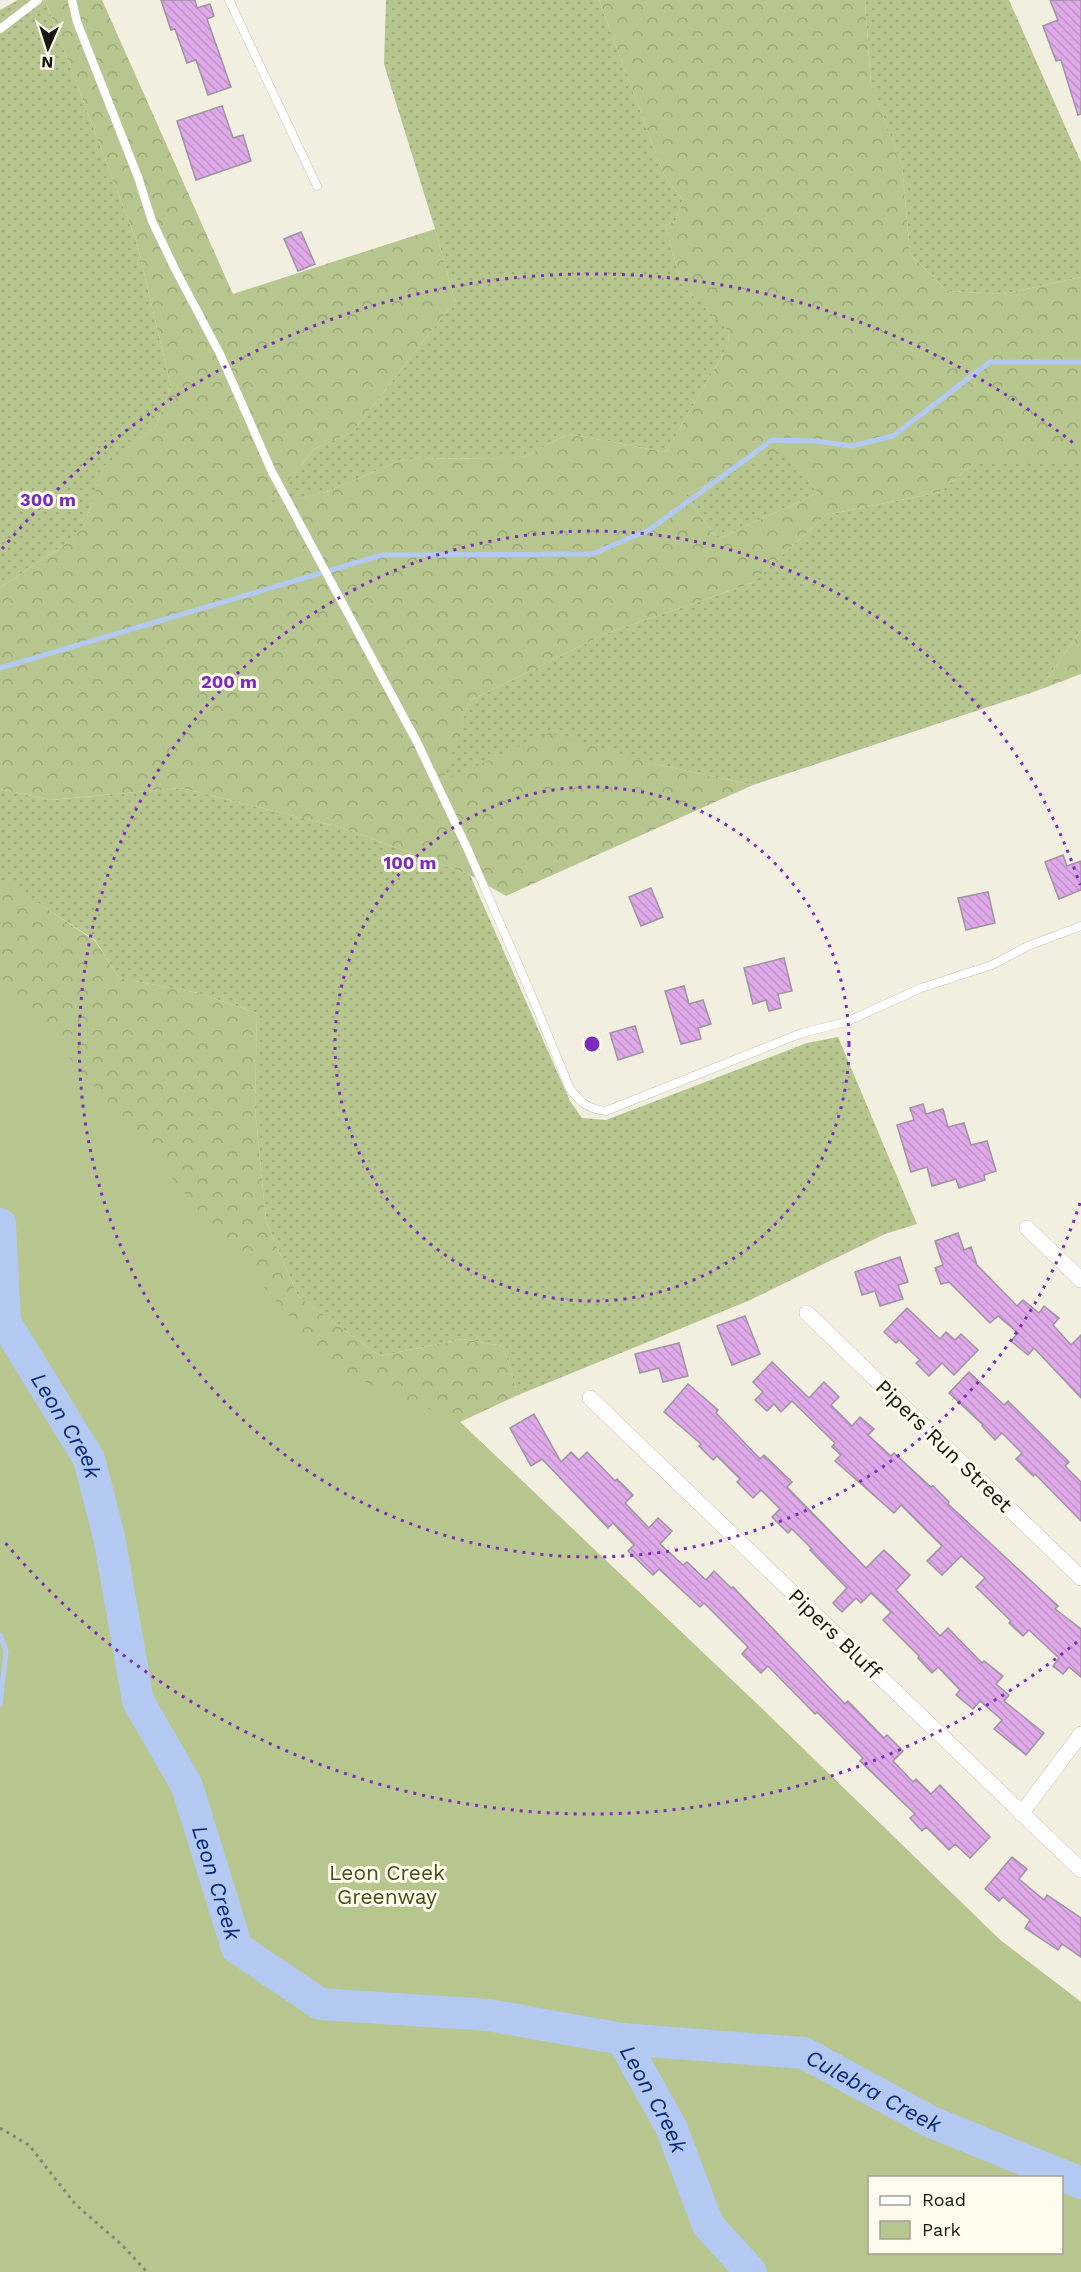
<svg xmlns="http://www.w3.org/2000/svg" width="1081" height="2272" font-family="'Work Sans',sans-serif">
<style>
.grass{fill:url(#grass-dots)}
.forest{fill:url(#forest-crowns);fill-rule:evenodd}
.park{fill:#b7c58e;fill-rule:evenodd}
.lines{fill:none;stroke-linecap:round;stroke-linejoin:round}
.stream{stroke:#b3c9f2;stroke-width:5}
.river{stroke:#b3c9f2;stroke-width:32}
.building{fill:url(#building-back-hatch);stroke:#9e95a0;stroke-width:1.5}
.lane-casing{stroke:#c8c5b7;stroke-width:9}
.street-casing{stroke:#c8c5b7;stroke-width:16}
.path{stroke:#87847a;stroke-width:3;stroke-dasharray:3 4.5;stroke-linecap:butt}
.lane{stroke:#fff;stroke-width:8}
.street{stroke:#fff;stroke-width:15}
.ring{fill:none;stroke:#7b2cbf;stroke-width:3;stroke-dasharray:3 6}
.labels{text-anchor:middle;stroke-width:6;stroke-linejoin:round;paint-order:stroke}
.street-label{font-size:21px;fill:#181712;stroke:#fffbed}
.park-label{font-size:21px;fill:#434f15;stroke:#fffbed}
.water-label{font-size:22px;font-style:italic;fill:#072873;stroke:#fffbed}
.centre{fill:#7b2cbf;stroke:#fffbed;stroke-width:3}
.ring-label{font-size:18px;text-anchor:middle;font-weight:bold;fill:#7b2cbf;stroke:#fffbed;stroke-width:6;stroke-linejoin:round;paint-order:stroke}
</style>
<defs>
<pattern id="grass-dots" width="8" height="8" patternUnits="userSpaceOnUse" patternTransform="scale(1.5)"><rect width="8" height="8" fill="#b7c58e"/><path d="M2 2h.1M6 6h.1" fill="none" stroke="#9da879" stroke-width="1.8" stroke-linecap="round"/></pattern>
<pattern id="forest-crowns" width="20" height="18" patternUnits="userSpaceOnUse" patternTransform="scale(1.5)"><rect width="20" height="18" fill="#b7c58e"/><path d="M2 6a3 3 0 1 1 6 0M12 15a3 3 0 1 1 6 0" fill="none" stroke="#9da879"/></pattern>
<pattern id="building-back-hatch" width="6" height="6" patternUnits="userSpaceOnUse" patternTransform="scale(1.5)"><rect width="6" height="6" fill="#dfa9e9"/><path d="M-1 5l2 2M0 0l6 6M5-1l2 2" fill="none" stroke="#bf91c7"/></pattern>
</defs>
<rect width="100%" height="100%" fill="#f2eee0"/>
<g class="grass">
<path d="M18 0H45L137 243 171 387 156 426 104 467 84 526 65 544 0 588V10Z"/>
<path d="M386 0H599L664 175 683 200 675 222 665 225 682 285 728 330 729 344 666 452 568 434 522 458 404 459 326 492 269 505 314 449 352 432 455 301 435 229 384 64Z"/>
<path d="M865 0H1009L1081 162V277L1003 294 947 291 910 254 902 165 871 86Z"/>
<path d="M784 447 818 493 718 539 685 495Z"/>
<path d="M974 463H1081V630L1039 690 753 785 655 764 442 781 469 701 605 634 752 583 826 515 940 492Z"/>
<path d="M181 788 343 828 470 875 570 1101 582 1118 606 1120 807 1043 838 1037 917 1224 885 1234 748 1301 518 1395 503 1346 462 1339 380 1356 298 1296 266 1221 255 1108 257 1013 198 993 119 978 95 940 4 881H0V789L50 800Z"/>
</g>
<g class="forest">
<path d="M45 0H102L233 294 435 229 455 301 352 432 314 449 270 504 326 492 404 459 522 458 568 434 666 452 729 344 728 330 682 285 665 225 675 222 683 200 664 175 599 0H865L871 85 902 165 910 254 947 291 1003 294 1081 277V463H974L940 492 826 515 752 583 605 634 469 701 443 781 549 733 655 764 753 785 506 896 470 875 343 828 181 788 50 800 0 789V588L65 544 84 526 104 466 156 426 171 387 137 243ZM784 448 818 493 718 539 685 495Z"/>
<path d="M1081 630V674L1039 690Z"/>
<path d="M4 880 95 941 119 978 198 993 257 1013 255 1108 266 1221 298 1296 380 1356 462 1339 503 1346 518 1395 460 1422 756 1703 1000 1940 1081 2002V2139L0 1153V881Z"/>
</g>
<path class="park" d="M0 976 333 1368 460 1422 756 1703 1000 1940 1081 2002V2272H0ZM870 2178H1062V2252H870Z"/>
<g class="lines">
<g class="stream">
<path d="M0 668 382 555 592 554 649 530 772 440 816 441 852 446 893 436 990 362H1081"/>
<path d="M0 1635 6 1651 0 1705"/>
</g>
<g class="river">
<path id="s1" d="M0 1224 5 1322 89 1459 109 1537 138 1701 187 1786 237 1948 320 2004 488 2015 622 2039 804 2053 929 2121 1081 2183"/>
<path id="s2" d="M622 2039 671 2127 708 2225 751 2272"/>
</g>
</g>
<g class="building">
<path d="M161 0H195L197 8 210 4 214 16 207 19 231 87 208 95 196 60 187 63 175 29 171 30Z"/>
<path d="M1050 0H1081V114L1078 115 1061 60 1056 61 1043 26 1058 20Z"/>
<path d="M222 106 233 138 243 135 251 161 196 180 177 121Z"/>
<path d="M301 232 315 264 298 271 284 239Z"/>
<path d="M1063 855 1067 866 1081 861V890L1059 899 1045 862Z"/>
<path d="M651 888 663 917 641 926 629 897Z"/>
<path d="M988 892 995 923 966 930 958 898Z"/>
<path d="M784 958 792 991 778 994 781 1008 769 1011 766 1000 753 1004 744 968Z"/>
<path d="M684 986 689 1004 703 1000 711 1024 698 1028 701 1039 681 1044 665 991Z"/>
<path d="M635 1026 643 1052 618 1060 610 1033Z"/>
<path d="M923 1104 926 1114 943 1109 948 1127 964 1123 971 1145 987 1141 996 1171 984 1175 985 1180 959 1188 956 1179 932 1186 927 1167 911 1172 897 1125 914 1120 910 1108Z"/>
<path d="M958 1233 964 1250 971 1247 977 1265 1017 1306 1023 1300 1039 1313 1044 1306 1059 1318 1053 1325 1071 1345 1081 1335V1398L1034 1348 1028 1355 1011 1341 1018 1333 998 1316 990 1323 949 1282 941 1284 935 1268 943 1265 935 1241Z"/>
<path d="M900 1257 908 1282 898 1285 903 1299 880 1306 875 1291 862 1295 855 1272Z"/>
<path d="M907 1308 940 1339 946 1332 955 1340 961 1334 978 1350 954 1375 942 1363 929 1376 916 1363 920 1360 899 1340 896 1343 884 1332Z"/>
<path d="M745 1316 760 1354 732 1365 717 1326Z"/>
<path d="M679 1343 688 1376 663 1382 659 1368 640 1373 635 1354Z"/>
<path d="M772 1362 809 1398 824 1382 839 1397 831 1405 852 1426 860 1417 874 1429 868 1435 891 1456 894 1453 931 1487 933 1486 949 1502 948 1504 1058 1606 1055 1609 1081 1629V1677L1069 1667 1063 1674 1053 1666 1059 1658 1029 1630 1023 1636 1009 1623 1011 1621 976 1587 985 1578 961 1556 942 1575 927 1561 942 1546 901 1505 894 1513 835 1461 841 1455 832 1447 835 1443 792 1401 781 1412 774 1404 767 1411 755 1400 763 1392 753 1382Z"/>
<path d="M969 1372 1004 1405 1008 1401 1069 1462 1065 1466 1081 1482V1521L1035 1474 1033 1476 1016 1459 1022 1453 1002 1433 995 1440 982 1426 983 1425 949 1393Z"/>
<path d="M688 1384 718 1410 716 1413 760 1459 764 1455 792 1482 787 1487 866 1568 884 1550 910 1575 896 1590 940 1636 948 1628 982 1663 984 1661 1003 1676 996 1684 1009 1695 1004 1701 1044 1733 1026 1755 994 1729 1002 1720 980 1701 973 1709 956 1695 960 1690 938 1667 932 1673 918 1658 919 1656 883 1620 891 1612 871 1593 861 1603 856 1598 842 1612 833 1603 847 1588 810 1550 812 1549 792 1529 788 1533 772 1517 780 1509 761 1490 753 1498 737 1482 740 1479 717 1456 713 1460 699 1446 701 1444 664 1412Z"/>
<path d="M534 1414 561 1462 571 1452 579 1460 587 1452 615 1481 617 1479 633 1495 625 1503 649 1528 658 1518 672 1531 660 1544 683 1565 687 1562 706 1580 714 1571 731 1588 733 1587 845 1704 848 1701 884 1738 887 1735 903 1751 893 1761 913 1782 916 1779 931 1794 940 1785 990 1837 970 1858 955 1844 949 1850 926 1827 922 1831 910 1818 915 1814 860 1761 863 1758 817 1712 815 1714 768 1666 761 1673 742 1654 748 1647 704 1603 700 1607 659 1569 653 1575 628 1551 634 1545 613 1523 608 1528 542 1459 531 1466 510 1428Z"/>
<path d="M1012 1857 1027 1869 1019 1879 1044 1900 1047 1895 1081 1918V1957L1062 1944 1058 1950 1025 1928 1030 1920 1003 1897 999 1901 985 1889Z"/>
</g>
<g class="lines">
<defs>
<g id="lane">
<path d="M72 0 77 22 138 177 152 221 175 269 220 354 272 472 417 742 468 850 528 987 570 1089C581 1103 588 1109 606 1111L802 1033 846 1022 921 988 992 965 1028 946 1081 926"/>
<path d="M229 0 317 186"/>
<path d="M0 29 38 0"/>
</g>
<g id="street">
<path d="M1027 1228 1081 1280"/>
<path d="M807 1313 1081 1578"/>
<path d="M590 1398 1081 1870"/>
<path d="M1021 1814 1081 1734"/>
</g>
</defs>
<use href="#lane" class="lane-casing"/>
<use href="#street" class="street-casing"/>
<path class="path" d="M0 2128 29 2145 75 2204 122 2245 147 2272"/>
<use href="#lane" class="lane"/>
<use href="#street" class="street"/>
</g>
<g class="ring">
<circle cx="592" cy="1044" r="257"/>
<path d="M1080 1203A513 513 0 1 1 1080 885"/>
<path d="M1077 1642A770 770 0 0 1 2 1539M2 549A770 770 0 0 1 1077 446"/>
</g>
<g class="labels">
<g class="street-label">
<text transform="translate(944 1446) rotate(44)" y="7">Pipers Run Street</text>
<text transform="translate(835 1634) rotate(44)" y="7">Pipers Bluff</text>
</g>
<g class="park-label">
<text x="387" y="1880">Leon Creek<tspan x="387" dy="24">Greenway</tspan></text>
</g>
<g class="water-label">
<text dy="8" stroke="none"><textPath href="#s1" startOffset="219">Leon Creek</textPath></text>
<text dy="8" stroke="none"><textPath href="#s1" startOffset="705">Leon Creek</textPath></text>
<text dy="8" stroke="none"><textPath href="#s1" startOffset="1440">Culebra Creek</textPath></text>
<text dy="8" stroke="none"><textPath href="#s2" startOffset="68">Leon Creek</textPath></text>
</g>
</g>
<circle cx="592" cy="1044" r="9" class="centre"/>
<g class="ring-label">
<text x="48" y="506">300 m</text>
<text x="229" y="688">200 m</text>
<text x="410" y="869">100 m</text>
</g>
<rect x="868" y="2176" width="195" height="78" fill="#fffbed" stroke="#a3a095" stroke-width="1.5"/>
<rect x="880" y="2196" width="30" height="9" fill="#ffffff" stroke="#a3a095" stroke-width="1.5"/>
<text x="922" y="2206" font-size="18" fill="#181712">Road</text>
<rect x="880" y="2221" width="30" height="18" fill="#b7c58e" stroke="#a3a095" stroke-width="1.5"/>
<text x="922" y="2236" font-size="18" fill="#181712">Park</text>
<g transform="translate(48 48) rotate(183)" stroke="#fffbed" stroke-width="4.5" paint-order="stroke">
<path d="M0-4.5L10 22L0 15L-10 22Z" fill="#181712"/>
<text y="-9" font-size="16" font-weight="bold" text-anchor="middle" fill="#181712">N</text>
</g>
</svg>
